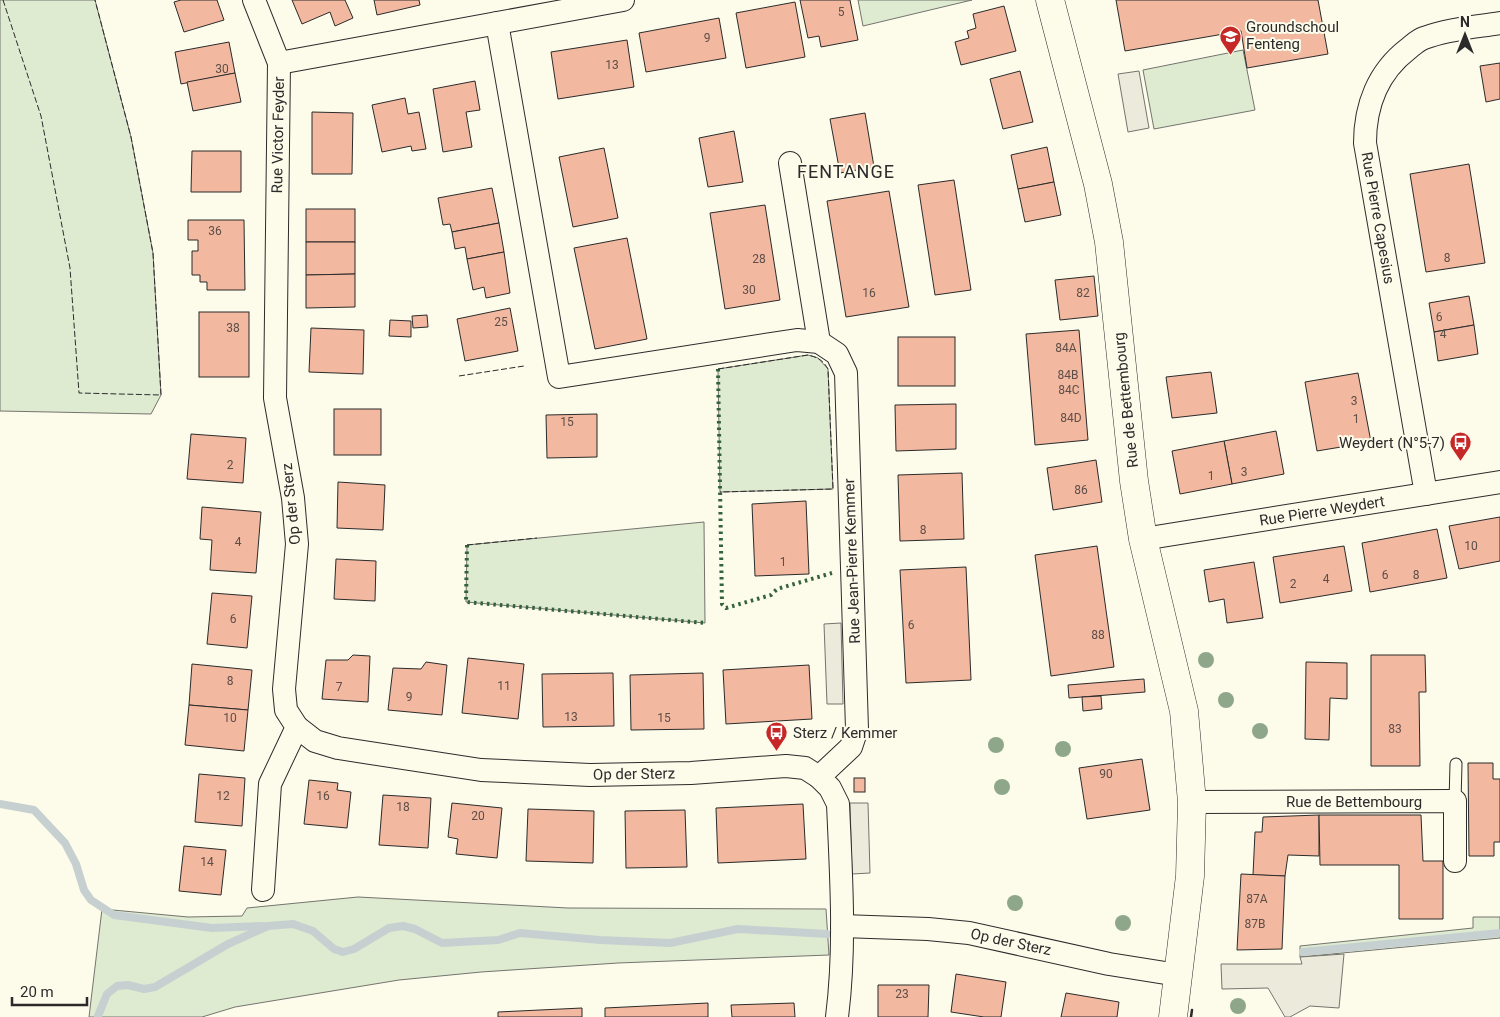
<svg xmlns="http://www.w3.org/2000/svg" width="1500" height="1017" font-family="Roboto,sans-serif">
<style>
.green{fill:#deebd1;stroke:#74746e}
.parking{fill:#eceadb;stroke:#74746e}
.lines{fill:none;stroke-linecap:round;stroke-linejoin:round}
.stream{stroke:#c7d0d0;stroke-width:8}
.building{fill:#f2b8a0;stroke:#2b2b2b}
.service-casing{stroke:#2b2b2b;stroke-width:13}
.minor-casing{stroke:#2b2b2b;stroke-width:24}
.secondary-casing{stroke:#2b2b2b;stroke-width:29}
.service{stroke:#fdfbea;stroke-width:11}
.minor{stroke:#fdfbea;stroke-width:22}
.secondary{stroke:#fdfbea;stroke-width:28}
.hedge{stroke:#34623c;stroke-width:4;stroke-dasharray:2.5 4;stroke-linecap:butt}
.fence{stroke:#2b2b2b;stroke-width:1;stroke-dasharray:6 2.5;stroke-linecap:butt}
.wall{stroke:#2b2b2b;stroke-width:2.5}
.tree{fill:#8ea78a}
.labels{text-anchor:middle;stroke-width:4;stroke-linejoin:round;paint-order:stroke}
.number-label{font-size:12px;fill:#5d4e48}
.poi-label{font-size:15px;fill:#2b2b2b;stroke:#fdfbea;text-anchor:start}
.street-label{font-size:15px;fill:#2b2b2b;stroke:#fdfbea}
.quarter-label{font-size:18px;letter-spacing:1px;fill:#2b2b2b;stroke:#fdfbea}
</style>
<rect width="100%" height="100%" fill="#fdfbea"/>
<g class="green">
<path d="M0 0H95L131 137 153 253 161 395 151 414 0 411Z"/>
<path d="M858 0H972L863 26Z"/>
<path d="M1243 50 1255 110 1154 129 1143 70Z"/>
<path d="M808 355 818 358 828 369 833 489 720 492 718 369Z"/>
<path d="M704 522 705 623 466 602 467 545Z"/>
<path d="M358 897 568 908 826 909 829 955 618 963 481 972 399 980 235 1007 202 1017H89L102 909 188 917 242 916 247 908Z"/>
<path d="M1473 917H1500V938L1300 957V946L1473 928Z"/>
</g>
<g class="parking">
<path d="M1139 71 1149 128 1128 132 1118 74Z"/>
<path d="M841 623 843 704H827L824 624Z"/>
<path d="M850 803H868L870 873 852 874Z"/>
<path d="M1344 954 1339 1008 1310 1006 1290 1017H1285L1268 988 1222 989 1221 964H1302L1300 957Z"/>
</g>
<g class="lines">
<g class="stream">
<path d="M0 804 34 810 65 843 76 864 84 890 91 900 114 915 212 928 263 926"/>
<path d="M1303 952 1500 933"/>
<path d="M98 1016 107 994 117 986 128 985 144 989 155 987 228 944 268 926 293 924 313 931 334 949 343 952 354 949 389 928 403 926 415 929 442 943 498 940 520 933 600 940 670 943 738 929 827 934"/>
</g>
</g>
<g class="building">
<path d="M181 0H217L224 20 184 32 174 2Z"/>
<path d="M292 0H345L353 18 335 26 330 12 302 24Z"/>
<path d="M374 0H419L420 5 377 15Z"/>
<path d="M800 0H850L858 40 821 47 819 36 808 38Z"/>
<path d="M1116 0H1318L1328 54 1247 68 1241 31 1125 51Z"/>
<path d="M795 2 805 57 746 68 736 13Z"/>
<path d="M1004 6 1016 51 961 65 955 42 969 38 967 31 976 28 973 14Z"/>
<path d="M719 18 726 58 646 72 639 33Z"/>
<path d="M627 40 634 87 558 99 551 52Z"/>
<path d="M229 42 235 73 181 84 175 52Z"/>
<path d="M1500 63V99L1486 102 1480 66Z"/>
<path d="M1020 71 1033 122 1003 129 990 79Z"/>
<path d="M235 73 241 102 193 111 187 82Z"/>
<path d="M475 81 480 110 466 112 472 147 443 152 433 89Z"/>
<path d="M405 98 408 114 419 112 426 149 412 151 411 146 382 152 372 105Z"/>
<path d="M312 112 353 113 352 174H312Z"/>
<path d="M865 113 874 167 840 173 830 119Z"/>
<path d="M734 131 743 182 708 187 699 138Z"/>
<path d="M1047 147 1054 182 1018 189 1011 155Z"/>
<path d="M604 148 618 218 573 227 559 157Z"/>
<path d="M192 151H241V192H191Z"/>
<path d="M1469 164 1485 263 1426 272 1410 174Z"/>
<path d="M954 180 971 290 935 295 918 185Z"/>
<path d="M1054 182 1061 215 1025 222 1018 189Z"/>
<path d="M492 188 499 223 452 232 450 224 443 225 438 198Z"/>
<path d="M889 191 909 307 846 317 827 201Z"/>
<path d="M765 205 780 300 725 309 710 213Z"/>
<rect x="306" y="209" width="49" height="33"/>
<path d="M188 220H244L245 290H207V282H200V275H192V251H198V240H188Z"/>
<path d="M499 223 504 252 467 259 465 247 455 249 452 232Z"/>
<path d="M627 238 647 339 595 349 574 248Z"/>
<path d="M306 242H355V274L306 275Z"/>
<path d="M504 252 510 293 486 298 484 287 473 290 467 259Z"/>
<path d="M355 274V307L306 308V275Z"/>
<path d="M1094 276 1098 316 1060 320 1055 280Z"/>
<path d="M1469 296 1474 325 1434 332 1429 303Z"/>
<path d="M510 308 518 351 465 361 457 319Z"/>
<rect x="199" y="312" width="50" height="65"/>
<path d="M427 315 428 327 413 328 412 316Z"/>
<path d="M390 320 411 321V337L389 336Z"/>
<path d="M1474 325 1478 354 1438 361 1434 332Z"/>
<path d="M311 328 364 330 363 374 309 372Z"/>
<path d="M1079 330 1088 440 1035 445 1026 334Z"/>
<rect x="898" y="337" width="57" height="49"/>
<path d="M1211 372 1217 413 1172 418 1166 377Z"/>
<path d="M1358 373 1371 442 1317 451 1305 382Z"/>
<path d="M956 404V449L896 451 895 405Z"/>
<rect x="334" y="409" width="47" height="46"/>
<path d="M597 414V457L547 458 546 415Z"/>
<path d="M1276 431 1284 474 1232 484 1224 441Z"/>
<path d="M191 434 246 438 243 483 187 479Z"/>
<path d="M1224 441 1232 484 1180 494 1172 451Z"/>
<path d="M1096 460 1102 502 1053 510 1047 468Z"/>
<path d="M962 473 964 539 900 541 898 475Z"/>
<path d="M338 482 385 485 383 530 337 528Z"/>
<path d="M806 501 809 574 755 576 752 504Z"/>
<path d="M202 507 261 512 256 573 210 570 212 540 200 539Z"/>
<path d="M1500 517V561L1459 569 1449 526Z"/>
<path d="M1437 529 1447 578 1370 592 1362 543Z"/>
<path d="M1097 546 1114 667 1051 676 1035 555Z"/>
<path d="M1344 546 1352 591 1280 603 1273 557Z"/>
<path d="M336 559 376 561 375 601 334 599Z"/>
<path d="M1254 562 1263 618 1227 623 1224 599 1209 602 1204 570Z"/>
<path d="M966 567 971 680 906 683 900 570Z"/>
<path d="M212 593 252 596 247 648 207 644Z"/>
<path d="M353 655 370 656 368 702 322 699 326 660H348Z"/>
<path d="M1371 655H1425L1426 692H1419L1420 766H1371Z"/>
<path d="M468 658 524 664 518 719 462 713Z"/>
<path d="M426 662 447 665 442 715 388 710 393 668 421 669Z"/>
<path d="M1306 662 1347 663V699L1330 698 1329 740 1305 739Z"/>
<path d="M192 664 252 670 248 710 189 705Z"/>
<path d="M809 665 812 719 726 724 723 670Z"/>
<path d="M613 673 614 726 543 727 542 674Z"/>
<path d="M703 673 704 729 631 730 630 675Z"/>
<path d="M1144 679 1145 692 1069 698 1068 685Z"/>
<path d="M1101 696 1102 709 1083 711 1082 697Z"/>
<path d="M189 705 248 710 244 751 185 745Z"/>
<path d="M1142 759 1150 810 1087 819 1079 768Z"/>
<path d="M1468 763H1493V779H1500V842H1494V856H1469Z"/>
<path d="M199 774 245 778 242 826 195 822Z"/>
<rect x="854" y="778" width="11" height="14"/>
<path d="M309 780 338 783 337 790 351 792 347 828 304 824Z"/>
<path d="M383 795 431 798 428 848 379 845Z"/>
<path d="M452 803 502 808 497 858 456 854 458 839 448 837Z"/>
<path d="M803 804 806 859 718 863 716 808Z"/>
<path d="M528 809 594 811 593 863 526 861Z"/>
<path d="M685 810 687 867 626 868 625 811Z"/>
<path d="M1319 815V856L1288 855 1285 876 1253 875 1255 832H1262L1263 817Z"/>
<path d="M1319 815H1421L1423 861H1443V919H1399V865H1320Z"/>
<path d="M184 846 226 850 221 895 179 891Z"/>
<path d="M1241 874 1285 876 1282 949 1237 950Z"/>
<path d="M956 974 1006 982 1001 1017H984L951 1012Z"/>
<path d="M878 985H929L928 1017H878Z"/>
<path d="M1066 993 1119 1002 1117 1017H1061Z"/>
<path d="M708 1003V1017H605V1008Z"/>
<path d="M794 1003 795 1017H732L731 1005Z"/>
<path d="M582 1008V1017H498V1012Z"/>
</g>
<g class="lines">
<defs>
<path id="service" d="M1455 801 1456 764"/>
<g id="minor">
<path d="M254 0 279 63 275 398 293 498 297 544 284 689 286 710 297 727 270 784 263 890"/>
<path d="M497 23 559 377 797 340 819 342 837 354 846 373 857 729 851 747 819 777"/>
<path d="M279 63 623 0"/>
<path d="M790 163 819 342"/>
<path d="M1426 494 1365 143C1365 106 1378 72 1408 49 1413 45 1418 40 1424 38 1448 29 1475 27 1500 23"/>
<path d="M1143 539 1500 482"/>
<path d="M297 727 315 741 338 748 481 770 590 775 691 773 786 766 805 768 819 777 830 788 838 804C841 875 846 946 837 1017"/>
<path d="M1192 802 1455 801V861"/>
<path d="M842 926 928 929 969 933 1109 964 1178 975"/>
</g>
<path id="secondary" d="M1050 0 1098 184 1109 242 1134 481 1143 539 1184 711 1192 802 1190 876 1173 1017"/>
</defs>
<use href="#service" class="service-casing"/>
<use href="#minor" class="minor-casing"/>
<use href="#secondary" class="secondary-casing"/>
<use href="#service" class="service"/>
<use href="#minor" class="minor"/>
<use href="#secondary" class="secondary"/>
<g class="hedge">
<path d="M718 369 722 604 726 608 771 595 777 589 832 573"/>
<path d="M467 545 466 602 705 623"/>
</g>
<g class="fence">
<path d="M3 0 41 116 70 268 79 393 161 395 153 253 131 137 95 0"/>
<path d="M718 369 808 355C817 357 823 360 828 369L833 489 720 492"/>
<path d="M459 376 524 366"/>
<path d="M467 545 537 538"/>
</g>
<path class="wall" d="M1191 1017 1192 1010"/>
</g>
<g class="tree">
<circle cx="1206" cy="660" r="8"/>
<circle cx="1226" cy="700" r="8"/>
<circle cx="1260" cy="731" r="8"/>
<circle cx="996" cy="745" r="8"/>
<circle cx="1063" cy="749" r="8"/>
<circle cx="1002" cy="787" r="8"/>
<circle cx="1015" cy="903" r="8"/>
<circle cx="1123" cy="923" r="8"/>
<circle cx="1238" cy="1006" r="8"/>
</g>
<defs>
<symbol id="school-pin" viewBox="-11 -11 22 30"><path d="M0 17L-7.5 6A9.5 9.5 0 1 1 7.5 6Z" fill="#c62828" stroke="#fdfbea"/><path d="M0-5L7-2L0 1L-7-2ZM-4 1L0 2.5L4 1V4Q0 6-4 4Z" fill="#fff"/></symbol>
<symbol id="bus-pin" viewBox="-11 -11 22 30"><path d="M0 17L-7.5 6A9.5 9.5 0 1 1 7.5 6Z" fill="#c62828" stroke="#fdfbea"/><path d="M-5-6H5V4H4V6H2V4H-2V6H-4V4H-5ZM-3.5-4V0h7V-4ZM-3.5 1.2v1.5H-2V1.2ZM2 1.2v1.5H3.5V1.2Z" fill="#fff"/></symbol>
</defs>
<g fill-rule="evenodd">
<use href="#school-pin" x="1218" y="24" width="25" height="34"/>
<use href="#bus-pin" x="1448" y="430" width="25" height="34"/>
<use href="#bus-pin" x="764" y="720" width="25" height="34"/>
</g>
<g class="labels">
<g class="number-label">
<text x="841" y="16">5</text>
<text x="707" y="42">9</text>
<text x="612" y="69">13</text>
<text x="222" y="73">30</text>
<text x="215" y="235">36</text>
<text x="1447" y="262">8</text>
<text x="759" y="263">28</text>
<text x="749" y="294">30</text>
<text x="869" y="297">16</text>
<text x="1083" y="297">82</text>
<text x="1439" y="321">6</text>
<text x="501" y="326">25</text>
<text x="233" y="332">38</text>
<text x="1443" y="338">4</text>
<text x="1066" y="352">84A</text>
<text x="1068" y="379">84B</text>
<text x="1069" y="394">84C</text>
<text x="1354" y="405">3</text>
<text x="1071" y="422">84D</text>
<text x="1356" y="423">1</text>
<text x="567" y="426">15</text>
<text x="230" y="469">2</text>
<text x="1244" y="476">3</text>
<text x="1211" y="480">1</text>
<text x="1081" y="494">86</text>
<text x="923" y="534">8</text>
<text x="238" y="546">4</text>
<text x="1471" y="550">10</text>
<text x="783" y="566">1</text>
<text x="1385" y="579">6</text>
<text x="1416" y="579">8</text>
<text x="1326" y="583">4</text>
<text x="1293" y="588">2</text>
<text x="233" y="623">6</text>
<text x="911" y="629">6</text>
<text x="1098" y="639">88</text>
<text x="230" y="685">8</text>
<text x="504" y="690">11</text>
<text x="339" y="691">7</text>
<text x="409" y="701">9</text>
<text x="571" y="721">13</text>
<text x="230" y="722">10</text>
<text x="664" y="722">15</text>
<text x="1395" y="733">83</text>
<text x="1106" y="778">90</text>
<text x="223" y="800">12</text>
<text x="323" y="800">16</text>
<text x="403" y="811">18</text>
<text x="478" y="820">20</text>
<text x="207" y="866">14</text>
<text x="1257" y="903">87A</text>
<text x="1255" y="928">87B</text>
<text x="902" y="998">23</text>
</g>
<g class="poi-label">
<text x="1246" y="32">Groundschoul<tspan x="1246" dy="17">Fenteng</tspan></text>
<text x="1445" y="448" text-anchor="end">Weydert (N°5-7)</text>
<text x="793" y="738">Sterz / Kemmer</text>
</g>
<g class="street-label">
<text transform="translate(278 135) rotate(-89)" y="5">Rue Victor Feyder</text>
<text transform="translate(1378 218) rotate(80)" y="5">Rue Pierre Capesius</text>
<text transform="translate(1126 400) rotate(-96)" y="5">Rue de Bettembourg</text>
<text transform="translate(291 504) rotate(-96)" y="5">Op der Sterz</text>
<text transform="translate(1322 511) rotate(-9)" y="5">Rue Pierre Weydert</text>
<text transform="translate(852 561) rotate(-92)" y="5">Rue Jean-Pierre Kemmer</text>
<text transform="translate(634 774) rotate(-1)" y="5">Op der Sterz</text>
<text x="1354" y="807">Rue de Bettembourg</text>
<text transform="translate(1011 942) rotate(12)" y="5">Op der Sterz</text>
</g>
<g class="quarter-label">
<text x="846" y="178">FENTANGE</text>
</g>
</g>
<g transform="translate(1465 35)" stroke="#fdfbea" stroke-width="4" paint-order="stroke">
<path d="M0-4L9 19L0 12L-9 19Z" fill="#2b2b2b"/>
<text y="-8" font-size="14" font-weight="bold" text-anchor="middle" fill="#2b2b2b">N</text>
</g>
<path d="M12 997v8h75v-8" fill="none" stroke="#2b2b2b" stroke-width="2.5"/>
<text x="20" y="997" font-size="15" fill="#2b2b2b" stroke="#fdfbea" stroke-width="4" paint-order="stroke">20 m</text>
</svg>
